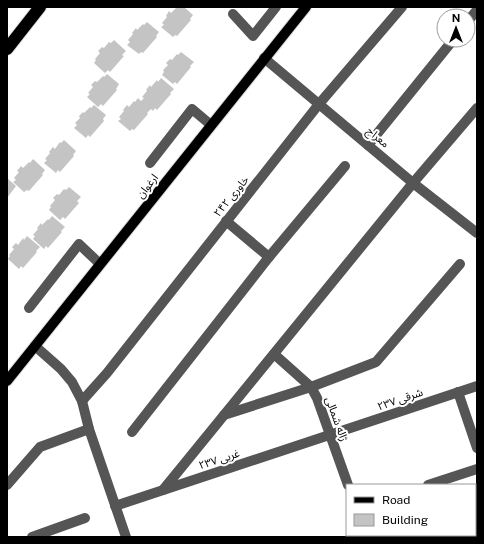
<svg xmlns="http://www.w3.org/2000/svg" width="484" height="544" font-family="'Public Sans','Noto Sans Arabic',sans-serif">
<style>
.building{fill:#c4c4c4}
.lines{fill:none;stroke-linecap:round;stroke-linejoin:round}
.major-casing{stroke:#dbdbdb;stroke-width:12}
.highway-casing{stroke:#dbdbdb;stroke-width:14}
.minor{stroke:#555;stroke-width:10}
.major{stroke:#000;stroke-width:10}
.highway{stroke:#000;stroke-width:12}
.labels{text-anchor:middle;stroke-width:4;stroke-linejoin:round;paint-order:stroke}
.street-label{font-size:11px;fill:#000;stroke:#fff}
</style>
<rect width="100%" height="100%" fill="#fff"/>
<g class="building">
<path d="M177 7H184L193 15 190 19 191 20 177 36 175 35 173 37 161 27 164 25 162 23 167 17 166 16 169 11 171 13Z"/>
<path d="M147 22 159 32 156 36 157 37 143 53 141 52 139 54 127 45 130 42 128 40 133 34 132 33 136 28 137 30 143 24 144 25Z"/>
<path d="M114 40 126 51 122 55 124 56 110 72 108 70 105 73 94 63 96 60 95 59 100 53 98 51 102 47 104 48 109 42 111 43Z"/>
<path d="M181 52 194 62 190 66 191 67 177 84 175 82 173 84 162 75 164 72 163 70 168 65 166 63 170 59 172 60 177 54 178 55Z"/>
<path d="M107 74 119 84 116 89 117 90 103 106 101 104 98 107 87 97 90 94 88 93 93 87 91 85 95 81 97 82 103 76 104 77Z"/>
<path d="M161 78 174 89 170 93 171 94 157 110 155 108 153 111 151 109 147 113 148 114 134 130 132 129 130 131 118 121 121 119 119 117 124 111 123 110 127 105 129 107 134 101 135 102 138 98 141 101 144 98 142 97 147 91 146 90 150 85 151 87 157 80 158 82Z"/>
<path d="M94 105 106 115 103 119 104 121 90 137 88 135 86 138 74 128 77 125 75 123 80 118 79 116 83 112 84 113 90 107 91 108Z"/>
<path d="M64 140 76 151 73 155 74 156 60 172 58 170 56 173 44 163 47 160 45 159 50 153 49 152 53 147 55 149 60 142 61 143Z"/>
<path d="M33 159 45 170 42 174 43 175 29 191 27 190 24 192 13 182 16 180 14 178 19 172 17 171 21 166 23 168 29 162 30 163Z"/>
<path d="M7 178 16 186 7 198Z"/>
<path d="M69 187 81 197 77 201 79 203 65 219 63 217 60 220 49 210 51 207 50 206 55 200 53 198 57 194 59 195 64 189 66 190Z"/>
<path d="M52 216 65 227 61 231 62 232 48 248 46 246 44 249 33 239 35 236 33 235 38 229 37 228 41 223 42 225 48 219 49 220Z"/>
<path d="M27 236 40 247 36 251 37 252 23 268 21 266 19 269 8 259 10 256 9 255 14 249 12 247 16 243 18 245 23 238 24 240Z"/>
</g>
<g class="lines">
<defs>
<path id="major" d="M7 381 306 7"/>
<path id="highway" d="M7 49 40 7"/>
</defs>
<use href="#major" class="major-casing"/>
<use href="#highway" class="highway-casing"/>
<g class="minor">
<path d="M233 14 253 36 276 7"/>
<path d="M468 21 477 10"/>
<path d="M264 58 413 183 477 233"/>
<path d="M368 145 453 40"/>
<path d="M150 163 192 109 211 125"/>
<path d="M226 221 269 257"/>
<path d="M29 308 79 244 100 264"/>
<path d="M35 346 61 369 72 382 82 401 89 429 126 537"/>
<path d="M274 354 311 387 317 398 348 485"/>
<path d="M458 392 477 448"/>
<path d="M82 401 107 373 319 104 402 7"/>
<path d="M224 415 311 387 376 362 460 264"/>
<path d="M132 432 269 257 345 166"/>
<path d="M7 485 40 447 89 429"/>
<path d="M428 485 477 469"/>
<path d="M163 490 413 183 477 108"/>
<path d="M115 506 477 386"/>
<path d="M366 535V537"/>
<path d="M32 537 85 518"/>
</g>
<use href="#major" class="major"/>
<use href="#highway" class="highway"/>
</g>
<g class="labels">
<g class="street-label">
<text transform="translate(378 137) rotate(40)" y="4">معراج</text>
<text transform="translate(147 186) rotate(-52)" y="4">ارغوان</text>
<text transform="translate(231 196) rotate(-51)" y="4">۲۴۲ خاوری</text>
<text transform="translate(400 399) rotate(-19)" y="4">۲۳۷ شرقی</text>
<text transform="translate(337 419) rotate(70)" y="4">ژاله شمالی</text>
<text transform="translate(219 459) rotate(-18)" y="4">۲۳۷ غربی</text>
</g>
</g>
<rect width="484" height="544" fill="none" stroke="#000000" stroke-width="16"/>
<rect x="346" y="484" width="130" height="52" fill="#ffffff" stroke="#999999"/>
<rect x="354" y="497" width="20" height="6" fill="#000000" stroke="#999999"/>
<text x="382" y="504" font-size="12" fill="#000000">Road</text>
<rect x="354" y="514" width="20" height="12" fill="#c4c4c4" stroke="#999999"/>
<text x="382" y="524" font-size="12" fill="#000000">Building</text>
<g transform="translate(456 28)"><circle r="19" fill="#ffffff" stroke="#999999"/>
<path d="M0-3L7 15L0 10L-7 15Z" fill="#000000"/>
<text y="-6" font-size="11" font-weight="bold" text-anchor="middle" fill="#000000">N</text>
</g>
</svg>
